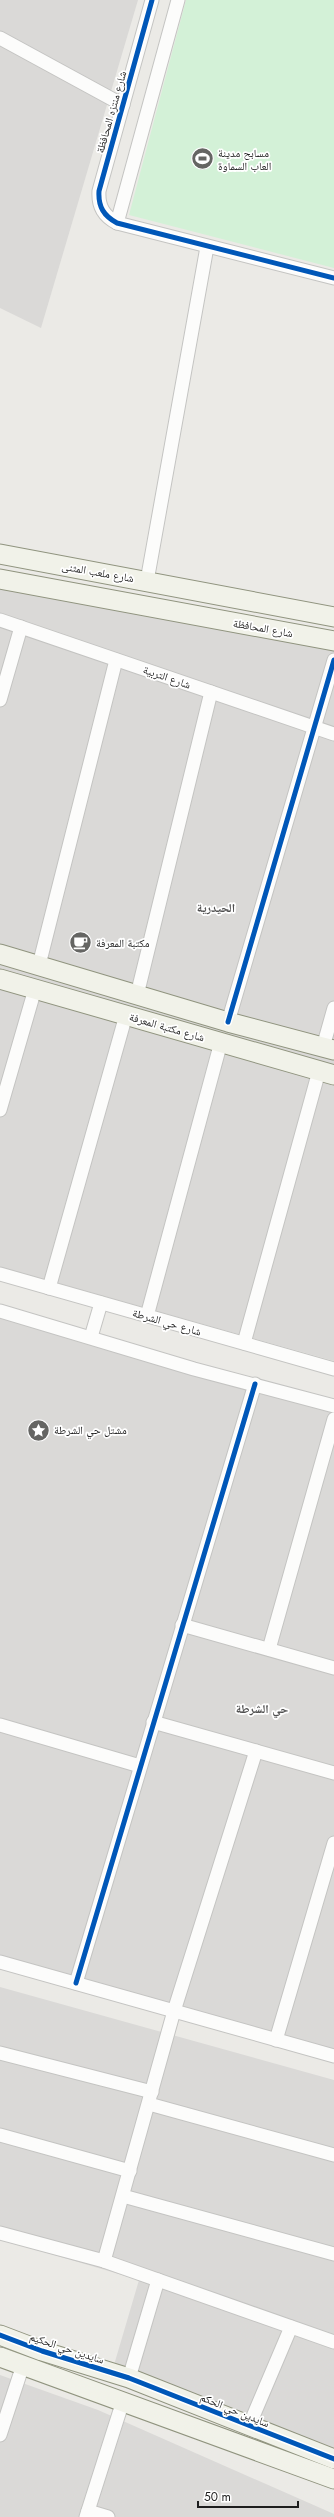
<svg xmlns="http://www.w3.org/2000/svg" width="334" height="2517" font-family="Jost,'Noto Naskh Arabic',sans-serif">
<style>
.residential{fill:#dad9d7}
.park{fill:#d3f1d7}
.lines{fill:none;stroke-linecap:round;stroke-linejoin:round}
.street-casing{stroke:#c4c4c2;stroke-width:15}
.secondary-casing{stroke:#90947f;stroke-width:21}
.street{stroke:#fcfcfb;stroke-width:13}
.secondary{stroke:#f1f2e9;stroke-width:19}
.cycleway-casing{stroke:#fff;stroke-width:8}
.cycleway{stroke:#0057b8;stroke-width:5}
.labels{text-anchor:middle;stroke-width:3.5;stroke-linejoin:round;paint-order:stroke}
.street-label{font-size:11px;fill:#1d1d1d;stroke:#fff}
.poi-label{font-size:11px;fill:#1d1d1d;stroke:#fff;text-anchor:start}
.neighbourhood-label{font-size:12px;font-weight:bold;fill:#505050;stroke:#fff}
</style>
<rect width="100%" height="100%" fill="#ebeae6"/>
<g class="residential">
<path d="M0 0H138L41 328 0 308Z"/>
<path d="M0 585 334 649V1361L0 1267Z"/>
<path d="M0 1315 334 1407V2055L0 1960Z"/>
<path d="M0 1987 334 2080V2463L109 2382 139 2280 0 2239Z"/>
<path d="M0 2375 98 2410 334 2514V2517H0Z"/>
</g>
<path class="park" d="M186 0H334V268L129 215Z"/>
<g class="lines">
<defs>
<g id="street">
<path d="M152 0 99 191C98 207 104 216 117 223L334 278"/>
<path d="M0 38 123 105"/>
<path d="M117 223 178 0"/>
<path d="M147 581 207 247"/>
<path d="M0 620 334 734"/>
<path d="M0 700 21 627"/>
<path d="M39 965 116 660"/>
<path d="M137 995 211 692"/>
<path d="M228 1022 334 660"/>
<path d="M323 1047 334 1008"/>
<path d="M0 1110 35 989"/>
<path d="M0 1274 334 1369"/>
<path d="M49 1288 126 1015"/>
<path d="M0 1311 194 1369 334 1406"/>
<path d="M147 1316 221 1042"/>
<path d="M91 1337 101 1303"/>
<path d="M244 1343 319 1071"/>
<path d="M182 1625 334 1668"/>
<path d="M269 1649 334 1419"/>
<path d="M153 1722 334 1773"/>
<path d="M0 1725 140 1766"/>
<path d="M0 1962 334 2056"/>
<path d="M76 1983 255 1384"/>
<path d="M276 2040 334 1843"/>
<path d="M0 2053 152 2092"/>
<path d="M149 2104 334 2155"/>
<path d="M0 2135 130 2171"/>
<path d="M123 2196 334 2254"/>
<path d="M0 2233 104 2261 334 2342"/>
<path d="M104 2261 174 2011 256 1751"/>
<path d="M129 2378 158 2280"/>
<path d="M249 2426 291 2327"/>
<path d="M0 2435 23 2365"/>
<path d="M88 2511 108 2517"/>
<path d="M86 2517 123 2401"/>
</g>
<g id="secondary">
<path d="M0 554 334 617"/>
<path d="M0 579 334 641"/>
<path d="M0 954 228 1022 334 1050"/>
<path d="M0 979 334 1075"/>
<path d="M0 2335 42 2351 129 2378 334 2459"/>
<path d="M0 2357 334 2479"/>
</g>
</defs>
<use href="#street" class="street-casing"/>
<use href="#secondary" class="secondary-casing"/>
<use href="#street" class="street"/>
<use href="#secondary" class="secondary"/>
<defs>
<g id="cycleway">
<path d="M152 0 99 191C98 207 104 216 117 223L334 278"/>
<path d="M228 1022 334 660"/>
<path d="M76 1983 255 1384"/>
<path d="M0 2335 42 2351 129 2378 334 2459"/>
</g>
</defs>
<use href="#cycleway" class="cycleway-casing"/>
<use href="#cycleway" class="cycleway"/>
</g>
<defs>
<symbol id="stadium-disc" viewBox="-11 -11 22 22"><circle r="9.5" fill="#656563" stroke="#fff"/><path d="M0-5a6.5 5 0 1 0 0 10a6.5 5 0 1 0 0-10ZM-3.5-1.8h7v3.6h-7Z" fill="#fff"/></symbol>
<symbol id="cafe-disc" viewBox="-11 -11 22 22"><circle r="9.5" fill="#656563" stroke="#fff"/><path d="M-5.5-4.5H6V0H3Q3 3.5 0 3.5H-2.5Q-5.5 3.5-5.5 0ZM3-3.2v2h1.7v-2ZM-6 4.5H4V6H-6Z" fill="#fff"/></symbol>
<symbol id="sight-disc" viewBox="-11 -11 22 22"><circle r="9.5" fill="#656563" stroke="#fff"/><path d="M0-6L1.8-2.2L6-1.7L2.9 1.2L3.7 5.4L0 3.3L-3.7 5.4L-2.9 1.2L-6-1.7L-1.8-2.2Z" fill="#fff"/></symbol>
</defs>
<g fill-rule="evenodd">
<use href="#stadium-disc" x="190" y="146" width="25" height="25"/>
<use href="#cafe-disc" x="68" y="930" width="25" height="25"/>
<use href="#sight-disc" x="26" y="1418" width="25" height="25"/>
</g>
<g class="labels">
<g class="street-label">
<text transform="translate(111 112) rotate(-74)" y="4">شارع منتزه المحافظة</text>
<text transform="translate(98 572) rotate(10)" y="4">شارع ملعب المثنى</text>
<text transform="translate(263 628) rotate(10)" y="4">شارع المحافظة</text>
<text transform="translate(167 677) rotate(19)" y="4">شارع التربية</text>
<text transform="translate(167 1027) rotate(16)" y="4">شارع مكتبة المعرفة</text>
<text transform="translate(167 1322) rotate(16)" y="4">شارع حي الشرطة</text>
<text transform="translate(67 2348) rotate(18)" y="4">سايدين حي الحكيم</text>
<text transform="translate(235 2410) rotate(22)" y="4">سايدين حي الحكم</text>
</g>
<g class="poi-label">
<text x="218" y="157">مسابح مدينة<tspan x="218" dy="13">العاب السماوة</tspan></text>
<text x="96" y="947">مكتبة المعرفة</text>
<text x="54" y="1434">مشتل حي الشرطة</text>
</g>
<g class="neighbourhood-label">
<text x="216" y="912">الحيدرية</text>
<text x="262" y="1713">حي الشرطة</text>
</g>
</g>
<path d="M198 2501v6h100v-6" fill="none" stroke="#1d1d1d" stroke-width="2"/>
<text x="204" y="2501" font-size="12" fill="#1d1d1d" stroke="#ffffff" stroke-width="3" paint-order="stroke">50 m</text>
</svg>
